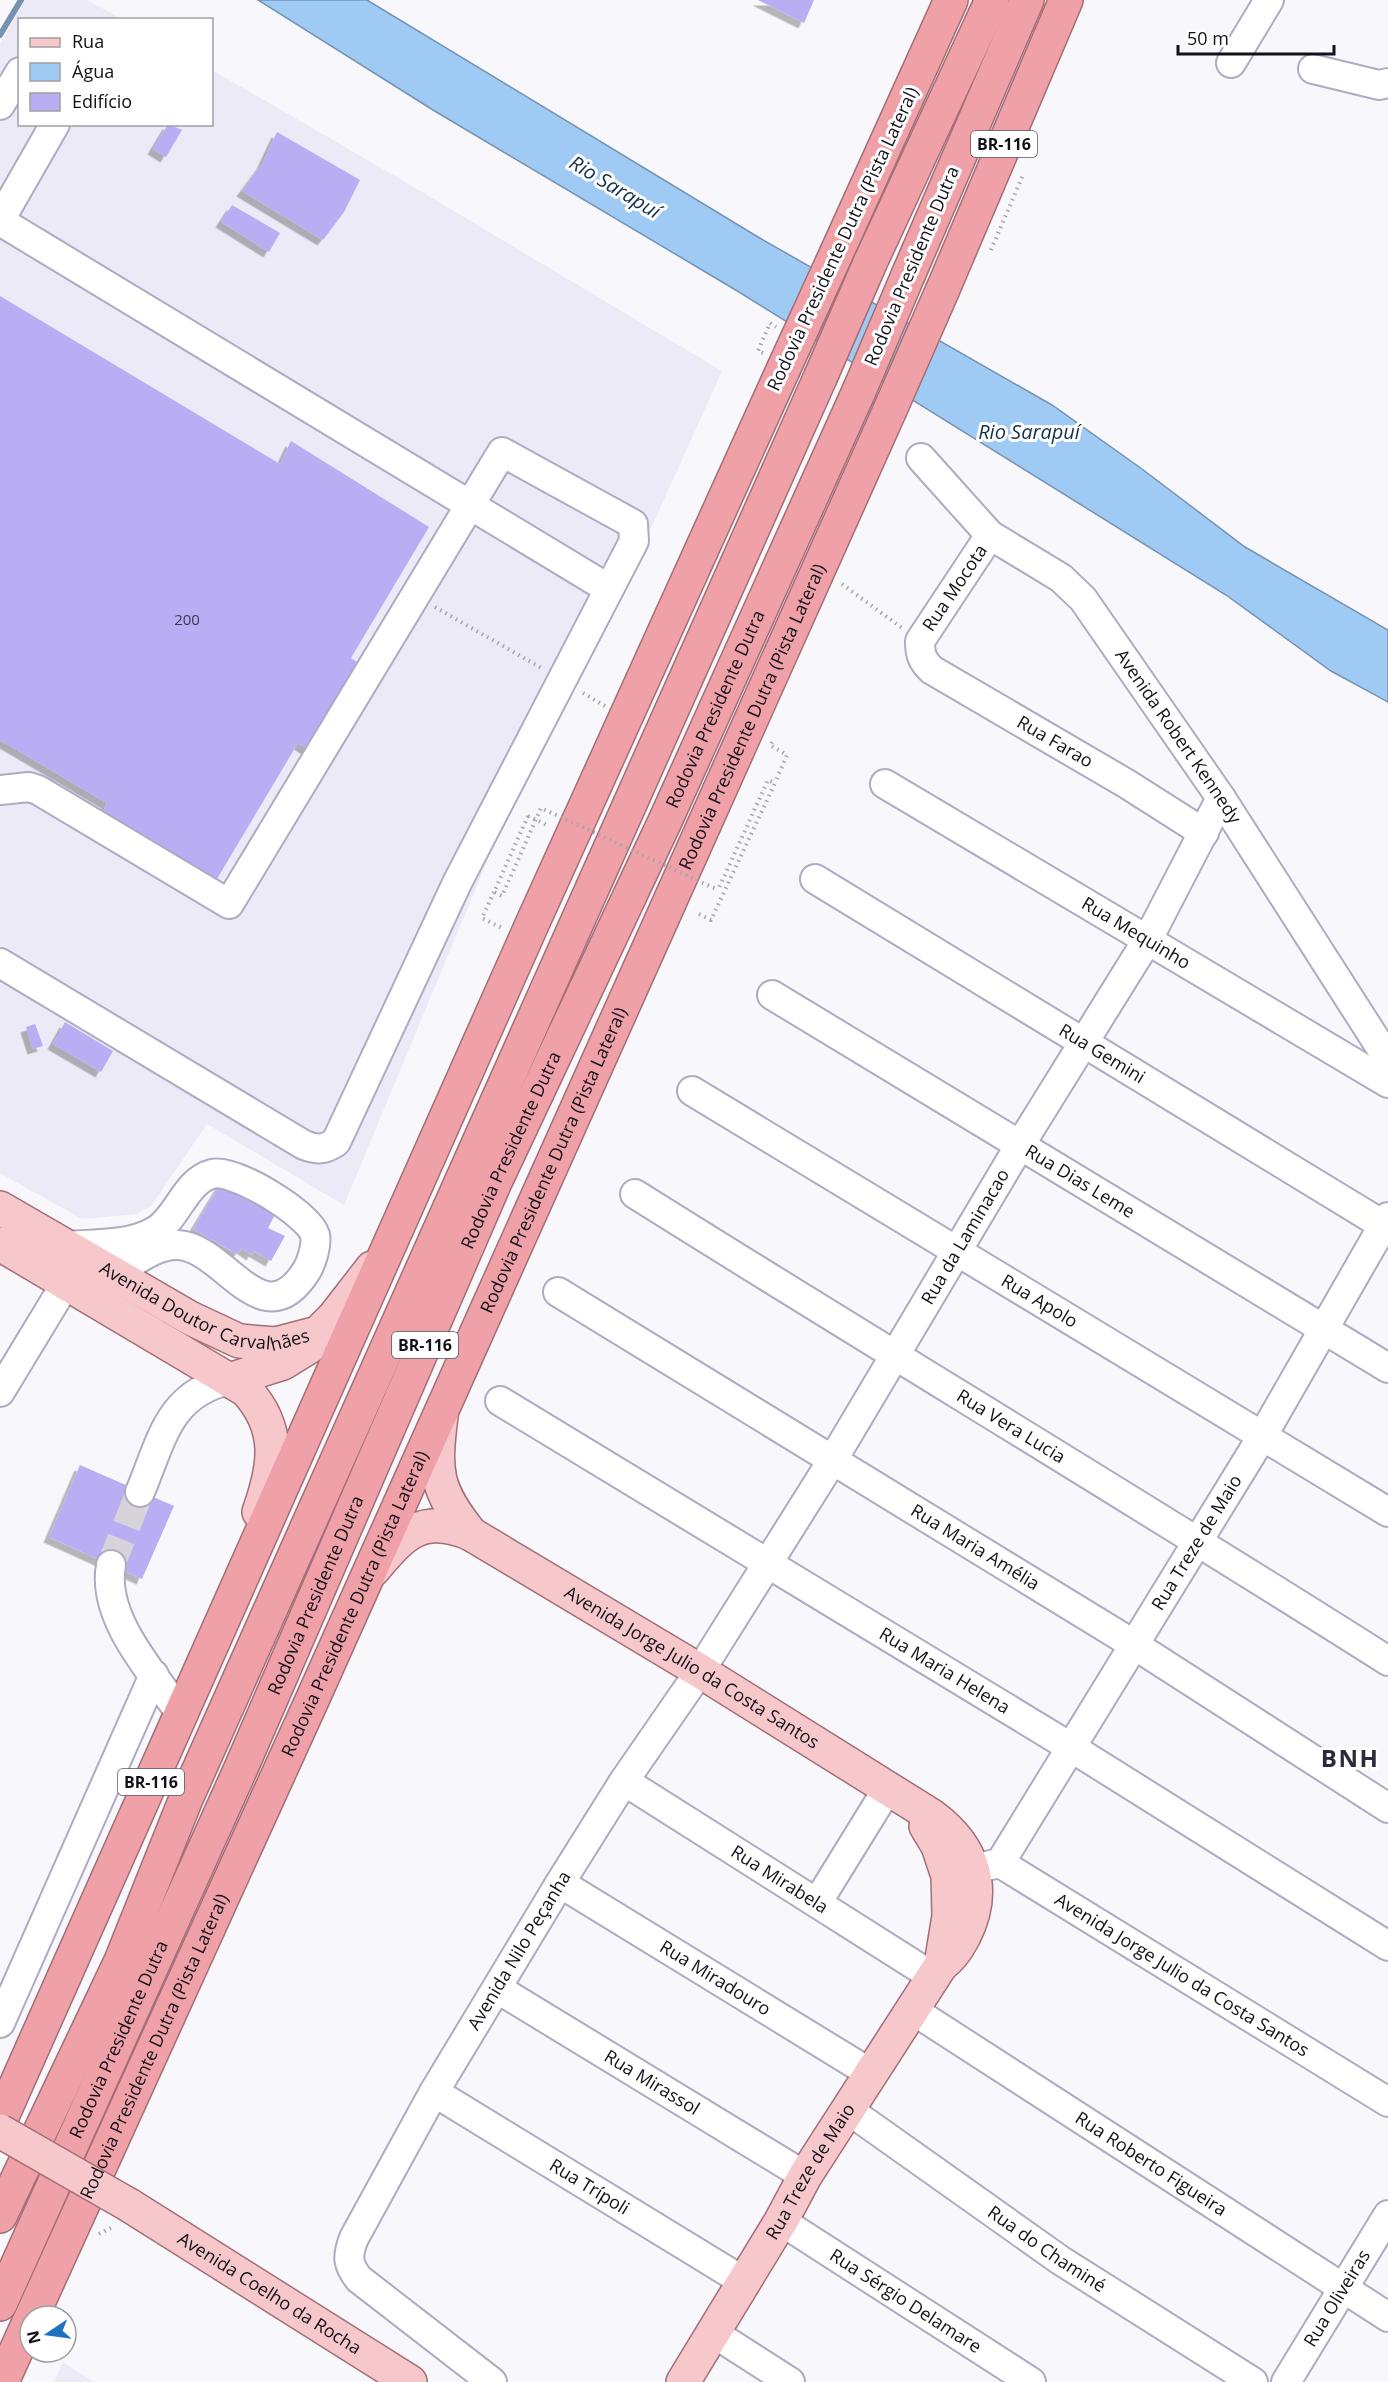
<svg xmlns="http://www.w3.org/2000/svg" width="1388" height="2382" font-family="'Open Sans',sans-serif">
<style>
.built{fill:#ebeaf6}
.water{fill:#9fcaf4;stroke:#7592b2;stroke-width:1.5}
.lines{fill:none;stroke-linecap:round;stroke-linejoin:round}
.stream{stroke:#7592b2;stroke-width:6}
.building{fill:#b9adf4;filter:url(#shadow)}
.minor-tunnel{stroke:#d6d4da;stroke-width:28;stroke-dasharray:28 14;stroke-linecap:butt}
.minor-casing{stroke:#aeabc2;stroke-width:32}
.major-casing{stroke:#a26f76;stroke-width:36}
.highway-casing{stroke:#a26f76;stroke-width:36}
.path{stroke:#a6a5ab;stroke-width:4;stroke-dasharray:1.5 4.5;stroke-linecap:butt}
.minor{stroke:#fff;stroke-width:28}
.major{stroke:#f6c7cb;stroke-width:33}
.highway{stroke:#f0a1a8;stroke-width:33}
.major-bridge-casing{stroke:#a26f76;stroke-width:36;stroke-linecap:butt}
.highway-bridge-casing{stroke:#a26f76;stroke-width:36;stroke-linecap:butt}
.path-bridge{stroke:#a6a5ab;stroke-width:4;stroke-dasharray:1.5 4.5;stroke-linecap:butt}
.major-bridge{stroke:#f6c7cb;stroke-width:33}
.highway-bridge{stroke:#f0a1a8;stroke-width:33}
.labels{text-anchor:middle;stroke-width:6;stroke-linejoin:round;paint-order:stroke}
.number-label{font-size:15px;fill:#3c3850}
.shield{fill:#fff;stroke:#59585e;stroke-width:1.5}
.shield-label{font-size:16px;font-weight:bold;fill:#121119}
.street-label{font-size:18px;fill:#121119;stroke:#fff}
.water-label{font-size:20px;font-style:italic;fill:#12314d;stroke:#fff}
.district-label{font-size:24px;font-weight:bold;letter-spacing:1.5px;fill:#2c293b;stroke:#fff}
</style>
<defs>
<filter id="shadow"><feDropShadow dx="-5.5" dy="5.5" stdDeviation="0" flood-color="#0004"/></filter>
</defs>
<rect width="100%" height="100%" fill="#f8f7fc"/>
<g class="built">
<path d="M25 0H87L122 19 20 20V124H212V70L395 176 722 371 630 575 491 852 344 1205 207 1124 151 1206 137 1214 82 1219 0 1173V44Z"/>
<path d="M63 2362 94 2382H54Z"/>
</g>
<path class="water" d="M258 0H367L758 237 1052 405 1142 469 1245 547 1388 630V702L1331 671 1226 595 739 292 433 110Z"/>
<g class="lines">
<path class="stream" d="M0 35 21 0"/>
</g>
<g class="building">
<path d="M758 0H814L804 23Z"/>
<path d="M168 124 182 130 166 157 153 149Z"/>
<path d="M277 132 360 180 344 212 323 240 242 191 262 164Z"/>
<path d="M232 205 280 233 269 252 221 222Z"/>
<path d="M0 296 280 464 291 441 429 527 351 658 357 662 336 708 307 749 298 743 211 889 100 819 107 803 0 740Z"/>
<path d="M65 1022 113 1051 101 1072 53 1044Z"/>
<path d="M35 1024 43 1046 33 1049 26 1027Z"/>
<path d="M223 1180 276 1213 268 1228 285 1236 271 1261 254 1251 252 1255 242 1248 237 1254 193 1229Z"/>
<path d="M80 1465 174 1506 142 1579 49 1537Z"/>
</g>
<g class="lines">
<path class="minor-tunnel" d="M111 1565 140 1492"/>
<defs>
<g id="minor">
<path d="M1231 63 1269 0"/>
<path d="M1313 69 1379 85 1388 83"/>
<path d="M0 105 20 72"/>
<path d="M0 220 55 124"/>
<path d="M0 221 609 589"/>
<path id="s1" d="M921 458 990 535 1061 578 1083 599 1221 798 1388 1059"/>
<path id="s2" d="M990 535 920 641C920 654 922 661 932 670L1127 784 1204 833"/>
<path id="s3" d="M885 784 1388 1083"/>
<path d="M0 790 29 787 38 790 229 904 502 452 633 524 634 541 457 883 336 1142C324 1150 317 1150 304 1145L0 963"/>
<path id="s4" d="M815 879 1388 1228"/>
<path id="s5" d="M772 995 1388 1368"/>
<path id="s6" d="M692 1091 1388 1512"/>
<path id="s7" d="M635 1194C885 1351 1139 1503 1388 1661"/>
<path d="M65 1246C93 1244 130 1246 155 1231 178 1218 185 1181 212 1174 234 1168 309 1214 315 1235 317 1245 312 1261 307 1270 263 1341 225 1247 178 1245 154 1244 133 1264 112 1274"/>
<path id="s8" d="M558 1292 1133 1644 1388 1808"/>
<path d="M0 1392 66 1283"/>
<path id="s9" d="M500 1401 1072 1748 1388 1946"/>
<path d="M140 1492C162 1440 168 1394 229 1380"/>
<path d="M111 1565C101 1618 153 1673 181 1714"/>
<path id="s10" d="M624 1781 935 1978"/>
<path id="s11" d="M1000 1863 1263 1435 1388 1217"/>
<path id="s12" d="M982 1867 1000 1863 1388 2102"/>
<path id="s13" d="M560 1883 870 2073"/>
<path d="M817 1903 888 1788"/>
<path id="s14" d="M498 1989 805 2176"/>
<path id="s15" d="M914 2011 1388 2317"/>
<path d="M0 2023 154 1675"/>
<path id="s16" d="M434 2092 743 2281"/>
<path id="s17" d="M847 2109 1060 2260 1253 2382"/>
<path id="s18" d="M781 2221 1031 2382"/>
<path d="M712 2332 790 2382"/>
<path id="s19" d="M492 2382 359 2279C347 2264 347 2256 354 2238L434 2092 560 1883 624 1781 700 1671 832 1461 1020 1145 1148 939 1221 798"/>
<path id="s20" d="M1286 2382 1388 2215"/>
</g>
<g id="major">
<path id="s21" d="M0 1208 190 1318 239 1341 276 1344 318 1333 334 1317 372 1268"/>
<path d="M0 1244 246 1390C282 1429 275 1467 259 1512"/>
<path d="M229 1380 283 1363 309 1347"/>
<path d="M441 1416C434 1472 435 1489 471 1534"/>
<path id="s22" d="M373 1570C403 1534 422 1513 471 1534L700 1671 932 1816C973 1846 988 1889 964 1936 958 1947 952 1957 941 1965"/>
<path id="s23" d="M129 2205 410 2382"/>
<path id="s24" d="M683 2382 781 2221 805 2176 941 1965 949 1916 948 1876 938 1846 926 1826"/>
</g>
<g id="highway">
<path d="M837 252 951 0"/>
<path d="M870 263 992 0"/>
<path d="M909 273 1027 0"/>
<path d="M943 289 1066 0"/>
<path d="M0 2121 533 922 783 370"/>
<path d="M0 2216 121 1961 185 1801 820 378"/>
<path id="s25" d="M0 2304 241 1768 495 1182 666 819 859 391"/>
<path id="s26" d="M32 2316 313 1698 889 412"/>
<path d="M2 2382 30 2320"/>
</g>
</defs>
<use href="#minor" class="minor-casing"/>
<use href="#major" class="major-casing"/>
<use href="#highway" class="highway-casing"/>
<g class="path">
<path d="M991 250 1023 175"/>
<path d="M763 353 758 351 770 323 776 327"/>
<path d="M842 584 902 628"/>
<path d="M435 607 543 669"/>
<path d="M583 693 605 706"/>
<path d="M772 742 770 745 787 755 775 783"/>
<path d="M528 816 549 826"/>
<path d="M494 892 482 918 504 929"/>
<path d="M699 914 711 920 775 783 768 780 718 890"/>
<path d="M99 2234 114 2226"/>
</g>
<use href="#minor" class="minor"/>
<use href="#major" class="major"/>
<use href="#highway" class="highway"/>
<defs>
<path id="major-bridge" d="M0 2131 129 2205"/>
<g id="highway-bridge">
<path d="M783 370 837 252"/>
<path d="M820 378 870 263"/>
<path d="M859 391 909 273"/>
<path d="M889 412 943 289"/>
</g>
</defs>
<use href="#major-bridge" class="major-bridge-casing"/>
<use href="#highway-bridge" class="highway-bridge-casing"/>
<path class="path-bridge" d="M528 816 494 892 502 896 541 808 718 890"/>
<use href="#major-bridge" class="major-bridge"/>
<use href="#highway-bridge" class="highway-bridge"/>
</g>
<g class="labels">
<g class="number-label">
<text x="187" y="625">200</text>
</g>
<g class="shield">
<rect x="971" y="131" width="66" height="26" rx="4.5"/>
<rect x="392" y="1332" width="66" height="26" rx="4.5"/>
<rect x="118" y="1769" width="66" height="26" rx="4.5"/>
</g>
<g class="shield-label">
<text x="1004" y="150">BR-116</text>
<text x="425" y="1351">BR-116</text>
<text x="151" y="1788">BR-116</text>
</g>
<g class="street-label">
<text transform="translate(843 239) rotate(-65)" y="6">Rodovia Presidente Dutra (Pista Lateral)</text>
<text transform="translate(912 266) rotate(-67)" y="6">Rodovia Presidente Dutra</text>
<text transform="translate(955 588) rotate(-56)" y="6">Rua Mocota</text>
<text dy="6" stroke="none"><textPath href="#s25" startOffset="1748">Rodovia Presidente Dutra</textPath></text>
<text dy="6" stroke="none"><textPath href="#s26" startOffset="1754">Rodovia Presidente Dutra (Pista Lateral)</textPath></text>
<text dy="6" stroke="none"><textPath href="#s1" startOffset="384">Avenida Robert Kennedy</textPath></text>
<text dy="6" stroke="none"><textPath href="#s2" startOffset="302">Rua Farao</textPath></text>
<text dy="6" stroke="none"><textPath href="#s3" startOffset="292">Rua Mequinho</textPath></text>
<text dy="6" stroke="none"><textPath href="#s4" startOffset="336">Rua Gemini</textPath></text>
<text dy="6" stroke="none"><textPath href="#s25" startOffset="1262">Rodovia Presidente Dutra</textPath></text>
<text dy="6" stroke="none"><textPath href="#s26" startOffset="1268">Rodovia Presidente Dutra (Pista Lateral)</textPath></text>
<text dy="6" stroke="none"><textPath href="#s5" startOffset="360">Rua Dias Leme</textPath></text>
<text dy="6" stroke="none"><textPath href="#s19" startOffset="1386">Rua da Laminacao</textPath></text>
<text dy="6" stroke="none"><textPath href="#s21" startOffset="231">Avenida Doutor Carvalhães</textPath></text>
<text dy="6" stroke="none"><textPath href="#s6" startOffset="406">Rua Apolo</textPath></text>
<text dy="6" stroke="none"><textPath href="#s7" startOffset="442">Rua Vera Lucia</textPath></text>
<text dy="6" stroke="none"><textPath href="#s11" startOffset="376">Rua Treze de Maio</textPath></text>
<text dy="6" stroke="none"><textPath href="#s8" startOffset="489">Rua Maria Amélia</textPath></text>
<text dy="6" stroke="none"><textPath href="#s25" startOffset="776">Rodovia Presidente Dutra</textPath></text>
<text dy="6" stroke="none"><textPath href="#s26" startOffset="782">Rodovia Presidente Dutra (Pista Lateral)</textPath></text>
<text dy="6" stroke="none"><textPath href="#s22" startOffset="374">Avenida Jorge Julio da Costa Santos</textPath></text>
<text dy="6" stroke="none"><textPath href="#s9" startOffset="520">Rua Maria Helena</textPath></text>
<text dy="6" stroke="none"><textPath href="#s10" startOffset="184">Rua Mirabela</textPath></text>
<text dy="6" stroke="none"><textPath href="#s19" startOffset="544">Avenida Nilo Peçanha</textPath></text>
<text dy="6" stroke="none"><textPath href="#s12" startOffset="232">Avenida Jorge Julio da Costa Santos</textPath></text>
<text dy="6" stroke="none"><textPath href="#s13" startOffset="182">Rua Miradouro</textPath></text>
<text dy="6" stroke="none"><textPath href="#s25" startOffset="290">Rodovia Presidente Dutra</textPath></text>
<text dy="6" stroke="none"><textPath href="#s26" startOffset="296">Rodovia Presidente Dutra (Pista Lateral)</textPath></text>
<text dy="6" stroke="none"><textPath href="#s14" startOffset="180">Rua Mirassol</textPath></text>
<text dy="6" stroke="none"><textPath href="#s15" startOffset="282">Rua Roberto Figueira</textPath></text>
<text dy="6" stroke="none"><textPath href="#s24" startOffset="246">Rua Treze de Maio</textPath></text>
<text dy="6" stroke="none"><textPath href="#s16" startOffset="182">Rua Trípoli</textPath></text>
<text dy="6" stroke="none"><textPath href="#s17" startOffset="244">Rua do Chaminé</textPath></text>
<text dy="6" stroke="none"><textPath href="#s23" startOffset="166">Avenida Coelho da Rocha</textPath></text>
<text dy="6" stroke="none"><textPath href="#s20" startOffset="98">Rua Oliveiras</textPath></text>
<text dy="6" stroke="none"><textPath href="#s18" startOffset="148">Rua Sérgio Delamare</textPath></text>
</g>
<g class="water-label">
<text transform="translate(615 187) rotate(31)" y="7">Rio Sarapuí</text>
<text x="1029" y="439">Rio Sarapuí</text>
</g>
<g class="district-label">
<text x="1350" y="1767">BNH</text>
</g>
</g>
<rect x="18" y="18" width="195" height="108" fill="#ffffff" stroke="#a0a0a3" stroke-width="1.5"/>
<rect x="30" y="38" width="30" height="9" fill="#f6c7cb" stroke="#a0a0a3" stroke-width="1.5"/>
<text x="72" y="48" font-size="18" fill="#121119">Rua</text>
<rect x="30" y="63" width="30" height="18" fill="#9fcaf4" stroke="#a0a0a3" stroke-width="1.5"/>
<text x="72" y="78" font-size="18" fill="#121119">Água</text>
<rect x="30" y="93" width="30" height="18" fill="#b9adf4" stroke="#a0a0a3" stroke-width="1.5"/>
<text x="72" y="108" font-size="18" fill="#121119">Edifício</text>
<g transform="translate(48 2334) rotate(257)"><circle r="28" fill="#ffffff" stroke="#a0a0a3" stroke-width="1.5"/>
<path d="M0-4.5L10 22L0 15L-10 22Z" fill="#1f72c1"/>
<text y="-9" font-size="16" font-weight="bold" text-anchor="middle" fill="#121119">N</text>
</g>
<path d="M1178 45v9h156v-9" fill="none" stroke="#121119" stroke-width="3"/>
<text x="1187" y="45" font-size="18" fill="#121119" stroke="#ffffff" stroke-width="4.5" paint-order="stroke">50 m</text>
</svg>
